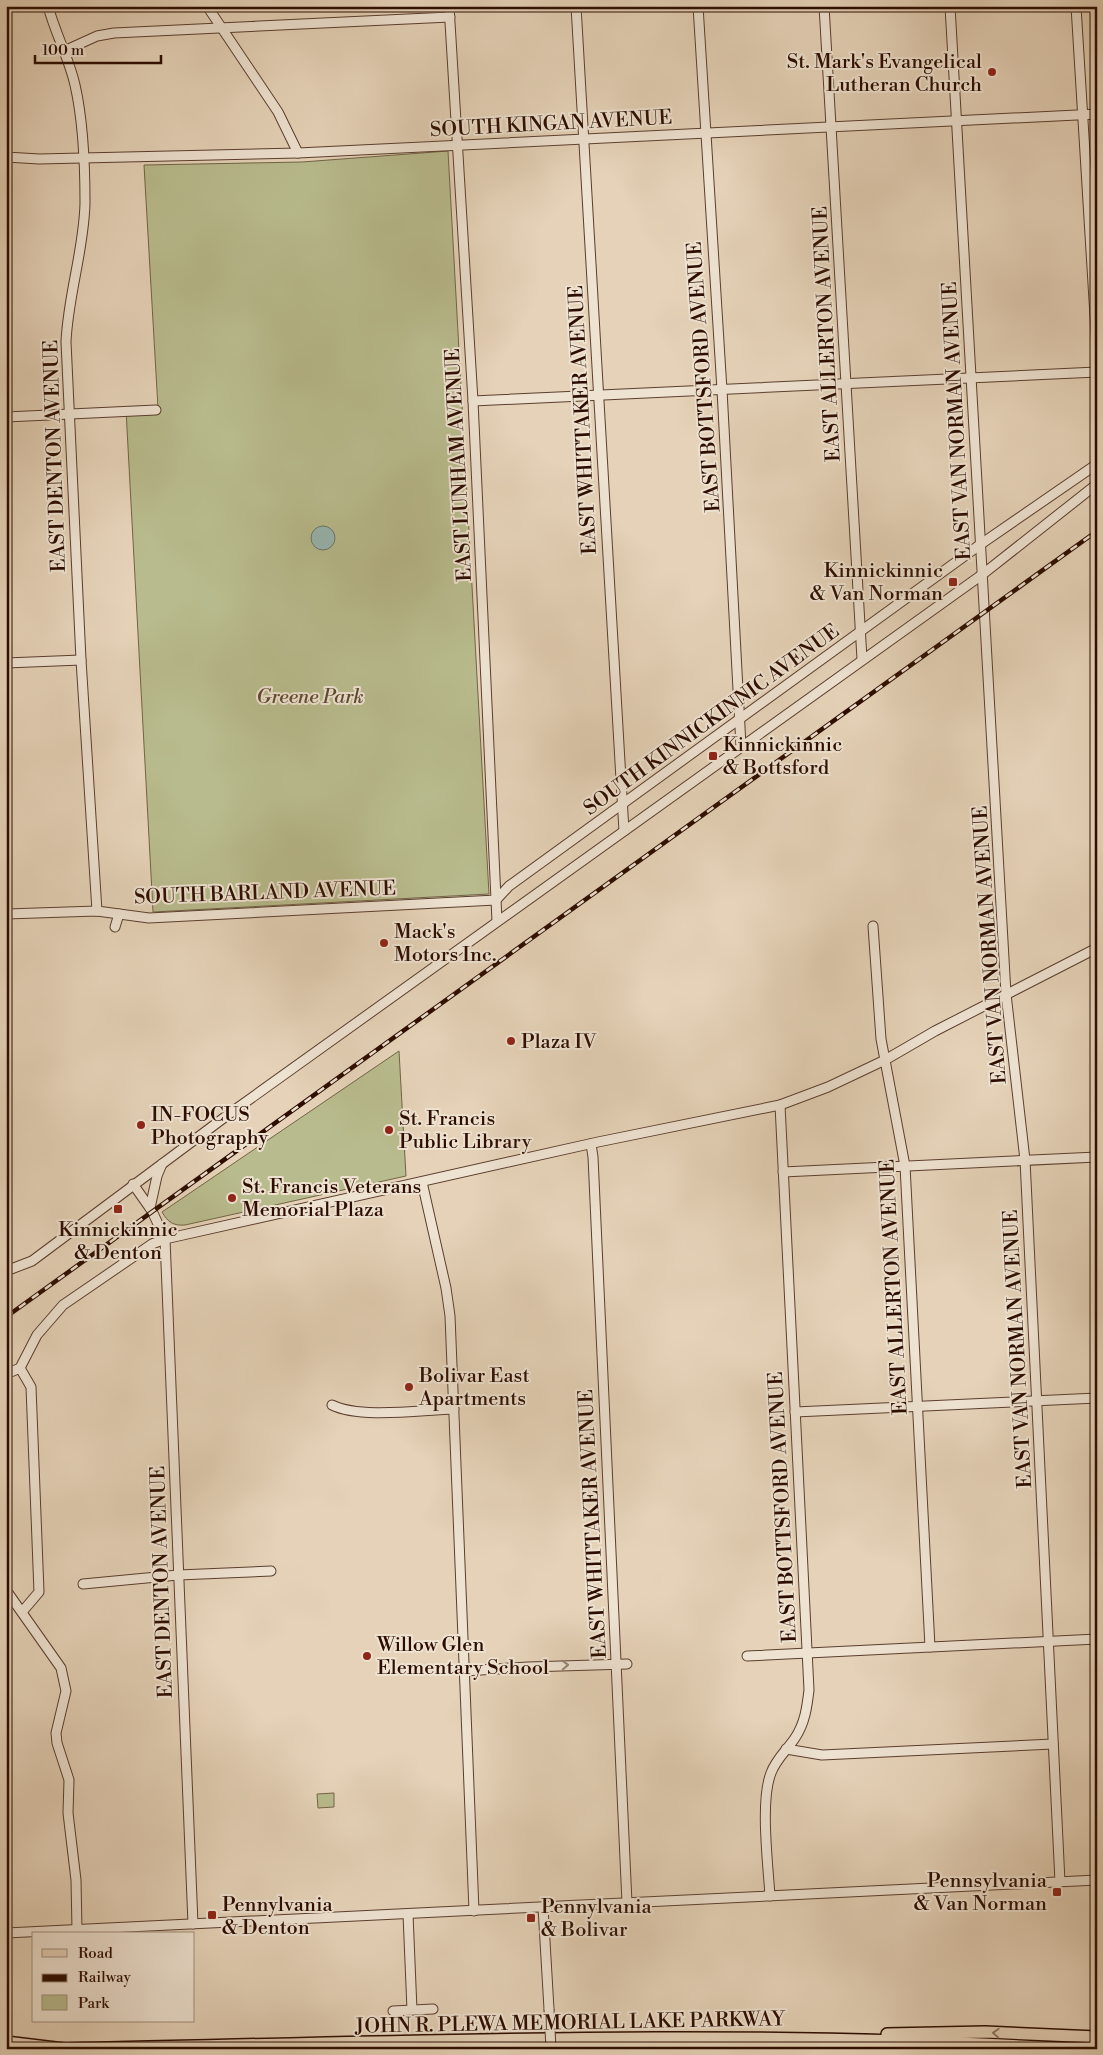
<svg xmlns="http://www.w3.org/2000/svg" width="1103" height="2055" font-family="'Libre Bodoni',serif">
<style>
.green{fill:#b8bb8d;stroke:#726446}
.water{fill:#96b7b1;stroke:#6c736a}
.lines{fill:none;stroke-linecap:round;stroke-linejoin:round}
.minor-casing{stroke:#5b3e2e;stroke-width:11}
.major-casing{stroke:#2d0d00;stroke-width:14}
.minor{stroke:#eee2d1;stroke-width:9}
.major{stroke:#e5d2b8;stroke-width:11}
.rail-casing{stroke:#2d0d00;stroke-width:4.5}
.rail{stroke:#eee2d1;stroke-width:2.5;stroke-dasharray:8;stroke-linecap:butt}
.minor-bridge-casing{stroke:#5b3e2e;stroke-width:11;stroke-linecap:butt}
.minor-bridge{stroke:#eee2d1;stroke-width:9}
.oneway{stroke:#978273}
.oneway2{stroke:#927965}
.poi-dot{fill:#8f2418;stroke:#eee2d1;stroke-width:2}
.labels{text-anchor:middle;stroke-width:4;stroke-linejoin:round;paint-order:stroke}
.poi-label{font-size:20px;fill:#2d0d00;stroke:#eee2d1;text-anchor:start}
.street-label{font-size:20px;fill:#2d0d00;stroke:#eee2d1}
.park-label{font-size:20px;font-style:italic;fill:#5e4a31;stroke:#eee2d1}
</style>
<rect width="100%" height="100%" fill="#e5d2b8"/>
<filter id="stains"><feTurbulence type="fractalNoise" baseFrequency=".004" numOctaves="4"/><feColorMatrix values="0 0 0 0 .2 0 0 0 0 .09 0 0 0 0 .02 0 0 0 .5 -.17"/></filter>
<radialGradient id="worn" r=".72"><stop offset=".6" stop-color="#630" stop-opacity="0"/><stop offset="1" stop-color="#630" stop-opacity=".3"/></radialGradient>
<g class="green">
<path d="M448 151 489 894 153 912 126 410 158 408 144 165 302 162Z"/>
<path d="M399 1051 406 1176 185 1225C173 1226 168 1222 162 1212Z"/>
<path d="M334 1793V1807L318 1808 317 1794Z"/>
</g>
<circle class="water" cx="323" cy="538" r="12"/>
<g class="lines">
<defs>
<g id="minor">
<path d="M48 6C55 33 69 58 75 85 83 120 85 168 85 203 84 250 68 295 66 342L81 660 97 911"/>
<path d="M207 6 278 112 298 153"/>
<path d="M449 6 473 401 497 921"/>
<path d="M576 6 624 831"/>
<path d="M698 6 722 390 741 746"/>
<path d="M824 6 862 659"/>
<path d="M950 6 1006 994 1025 1160 1060 1882"/>
<path d="M1076 6 1097 349"/>
<path d="M64 51 97 36 114 33 450 17"/>
<path d="M6 157 39 159 298 153 1097 114"/>
<path d="M473 401 1097 372"/>
<path d="M6 417 156 410"/>
<path d="M6 663 81 660"/>
<path d="M6 914 97 911 149 918 496 900 509 886 981 544 1097 464"/>
<path d="M873 926 881 1039 905 1166 930 1647"/>
<path d="M115 927 119 914"/>
<path d="M591 1144 593 1157 627 1903"/>
<path d="M783 1172 1097 1157"/>
<path d="M422 1182 446 1288 450 1316 474 1911"/>
<path d="M133 1184 152 1211 165 1239 193 1924"/>
<path d="M150 1208 157 1176 162 1164"/>
<path d="M6 1271 32 1261 229 1114 983 574 1097 484"/>
<path d="M20 1368 31 1387 39 1592 22 1612"/>
<path d="M6 1374 20 1368 37 1335 63 1305 152 1244 165 1239 598 1142 780 1105 828 1087 885 1060 935 1031 1097 948"/>
<path d="M332 1405C360 1419 421 1410 454 1409"/>
<path d="M795 1412 1097 1398"/>
<path d="M83 1584 178 1575 271 1571"/>
<path d="M6 1590 61 1668 66 1691 56 1733 57 1743 69 1780 68 1813 76 1880 77 1930"/>
<path d="M747 1656 1097 1639"/>
<path d="M464 1671 528 1667 627 1664"/>
<path d="M786 1749 822 1755 1053 1744"/>
<path d="M770 1896C768 1864 760 1800 771 1773 776 1759 787 1750 795 1738 805 1723 807 1707 809 1690L780 1105"/>
<path d="M543 1907 549 2009"/>
<path d="M408 1914 412 2010"/>
<path d="M6 1933 1097 1880"/>
<path d="M393 2011 433 2009"/>
</g>
<g id="major">
<path d="M887 2034 985 2032 1097 2037"/>
<path d="M6 2042 64 2049"/>
<path d="M68 2049C403 2042 739 2028 1073 2049"/>
</g>
</defs>
<use href="#minor" class="minor-casing"/>
<use href="#major" class="major-casing"/>
<use href="#minor" class="minor"/>
<use href="#major" class="major"/>
<defs>
<path id="rail" d="M6 1317 1097 531"/>
</defs>
<use href="#rail" class="rail-casing"/>
<use href="#rail" class="rail"/>
<defs>
<path id="minor-bridge" d="M549 2009 551 2049"/>
</defs>
<use href="#minor-bridge" class="minor-bridge-casing"/>
<use href="#minor-bridge" class="minor-bridge"/>
</g>
<defs><path id="oneway-chevron" d="M-2-3.5L2.5 0L-2 3.5" fill="none" stroke-width="1.6" stroke-linecap="round" stroke-linejoin="round" transform="scale(1.25)"/></defs>
<use class="oneway" href="#oneway-chevron" transform="translate(565 1665) rotate(-2)"/>
<use class="oneway2" href="#oneway-chevron" transform="translate(996 2033) rotate(-177)"/>
<g class="poi-dot">
<circle cx="992" cy="72" r="5"/>
<rect x="948" y="577" width="10" height="10" rx="2.5"/>
<rect x="708" y="751" width="10" height="10" rx="2.5"/>
<circle cx="384" cy="943" r="5"/>
<circle cx="511" cy="1041" r="5"/>
<circle cx="141" cy="1125" r="5"/>
<circle cx="389" cy="1130" r="5"/>
<circle cx="232" cy="1198" r="5"/>
<rect x="113" y="1204" width="10" height="10" rx="2.5"/>
<circle cx="409" cy="1387" r="5"/>
<circle cx="367" cy="1656" r="5"/>
<rect x="1052" y="1887" width="10" height="10" rx="2.5"/>
<rect x="207" y="1910" width="10" height="10" rx="2.5"/>
<rect x="526" y="1913" width="10" height="10" rx="2.5"/>
</g>
<g class="labels">
<g class="poi-label">
<text x="982" y="68" text-anchor="end">St. Mark's Evangelical<tspan x="982" dy="23">Lutheran Church</tspan></text>
<text x="943" y="577" text-anchor="end">Kinnickinnic<tspan x="943" dy="23">&amp; Van Norman</tspan></text>
<text x="723" y="751">Kinnickinnic<tspan x="723" dy="23">&amp; Bottsford</tspan></text>
<text x="394" y="938">Mack's<tspan x="394" dy="23">Motors Inc.</tspan></text>
<text x="521" y="1048">Plaza IV</text>
<text x="151" y="1121">IN-FOCUS<tspan x="151" dy="23">Photography</tspan></text>
<text x="399" y="1125">St. Francis<tspan x="399" dy="23">Public Library</tspan></text>
<text x="242" y="1193">St. Francis Veterans<tspan x="242" dy="23">Memorial Plaza</tspan></text>
<text x="118" y="1236" text-anchor="middle">Kinnickinnic<tspan x="118" dy="23">&amp; Denton</tspan></text>
<text x="419" y="1382">Bolivar East<tspan x="419" dy="23">Apartments</tspan></text>
<text x="377" y="1651">Willow Glen<tspan x="377" dy="23">Elementary School</tspan></text>
<text x="1047" y="1887" text-anchor="end">Pennsylvania<tspan x="1047" dy="23">&amp; Van Norman</tspan></text>
<text x="222" y="1911">Pennylvania<tspan x="222" dy="23">&amp; Denton</tspan></text>
<text x="541" y="1913">Pennylvania<tspan x="541" dy="23">&amp; Bolivar</tspan></text>
</g>
<g class="street-label">
<text transform="translate(551 123) rotate(-3)" y="7">SOUTH KINGAN AVENUE</text>
<text transform="translate(826 334) rotate(-93)" y="7">EAST ALLERTON AVENUE</text>
<text transform="translate(703 377) rotate(-94)" y="7">EAST BOTTSFORD AVENUE</text>
<text transform="translate(582 420) rotate(-93)" y="7">EAST WHITTAKER AVENUE</text>
<text transform="translate(956 421) rotate(-93)" y="7">EAST VAN NORMAN AVENUE</text>
<text transform="translate(54 456) rotate(-92)" y="7">EAST DENTON AVENUE</text>
<text transform="translate(458 465) rotate(-93)" y="7">EAST LUNHAM AVENUE</text>
<text transform="translate(711 719) rotate(-36)" y="7">SOUTH KINNICKINNIC AVENUE</text>
<text transform="translate(265 892) rotate(-2)" y="7">SOUTH BARLAND AVENUE</text>
<text transform="translate(989 945) rotate(-94)" y="7">EAST VAN NORMAN AVENUE</text>
<text transform="translate(893 1287) rotate(-93)" y="7">EAST ALLERTON AVENUE</text>
<text transform="translate(1017 1349) rotate(-93)" y="7">EAST VAN NORMAN AVENUE</text>
<text transform="translate(782 1507) rotate(-93)" y="7">EAST BOTTSFORD AVENUE</text>
<text transform="translate(592 1524) rotate(-93)" y="7">EAST WHITTAKER AVENUE</text>
<text transform="translate(161 1582) rotate(-92)" y="7">EAST DENTON AVENUE</text>
<text transform="translate(570 2022) rotate(-1)" y="7">JOHN R. PLEWA MEMORIAL LAKE PARKWAY</text>
</g>
<g class="park-label">
<text x="310" y="703">Greene Park</text>
</g>
</g>
<rect width="1103" height="2055" fill="none" stroke="#e5d2b8" stroke-width="25"/>
<rect x="8" y="8" width="1088" height="2040" fill="none" stroke="#2d0d00" stroke-width="2.5"/>
<rect x="12" y="12" width="1078" height="2030" fill="none" stroke="#2d0d00"/>
<rect x="32" y="1932" width="162" height="90" fill="#eee2d1" stroke="#a18d7d"/>
<rect x="42" y="1949" width="25" height="8" fill="#e5d2b8" stroke="#a18d7d"/>
<text x="78" y="1958" font-size="15" fill="#2d0d00">Road</text>
<rect x="42" y="1974" width="25" height="8" fill="#2d0d00" stroke="#a18d7d"/>
<text x="78" y="1982" font-size="15" fill="#2d0d00">Railway</text>
<rect x="42" y="1995" width="25" height="15" fill="#b8bb8d" stroke="#a18d7d"/>
<text x="78" y="2008" font-size="15" fill="#2d0d00">Park</text>
<path d="M35 55v8h126v-8" fill="none" stroke="#2d0d00" stroke-width="2.5"/>
<text x="42" y="55" font-size="15" fill="#2d0d00" stroke="#eee2d1" stroke-width="4" paint-order="stroke">100 m</text>
<rect width="100%" height="100%" filter="url(#stains)"/>
<rect width="100%" height="100%" fill="url(#worn)"/>
</svg>
